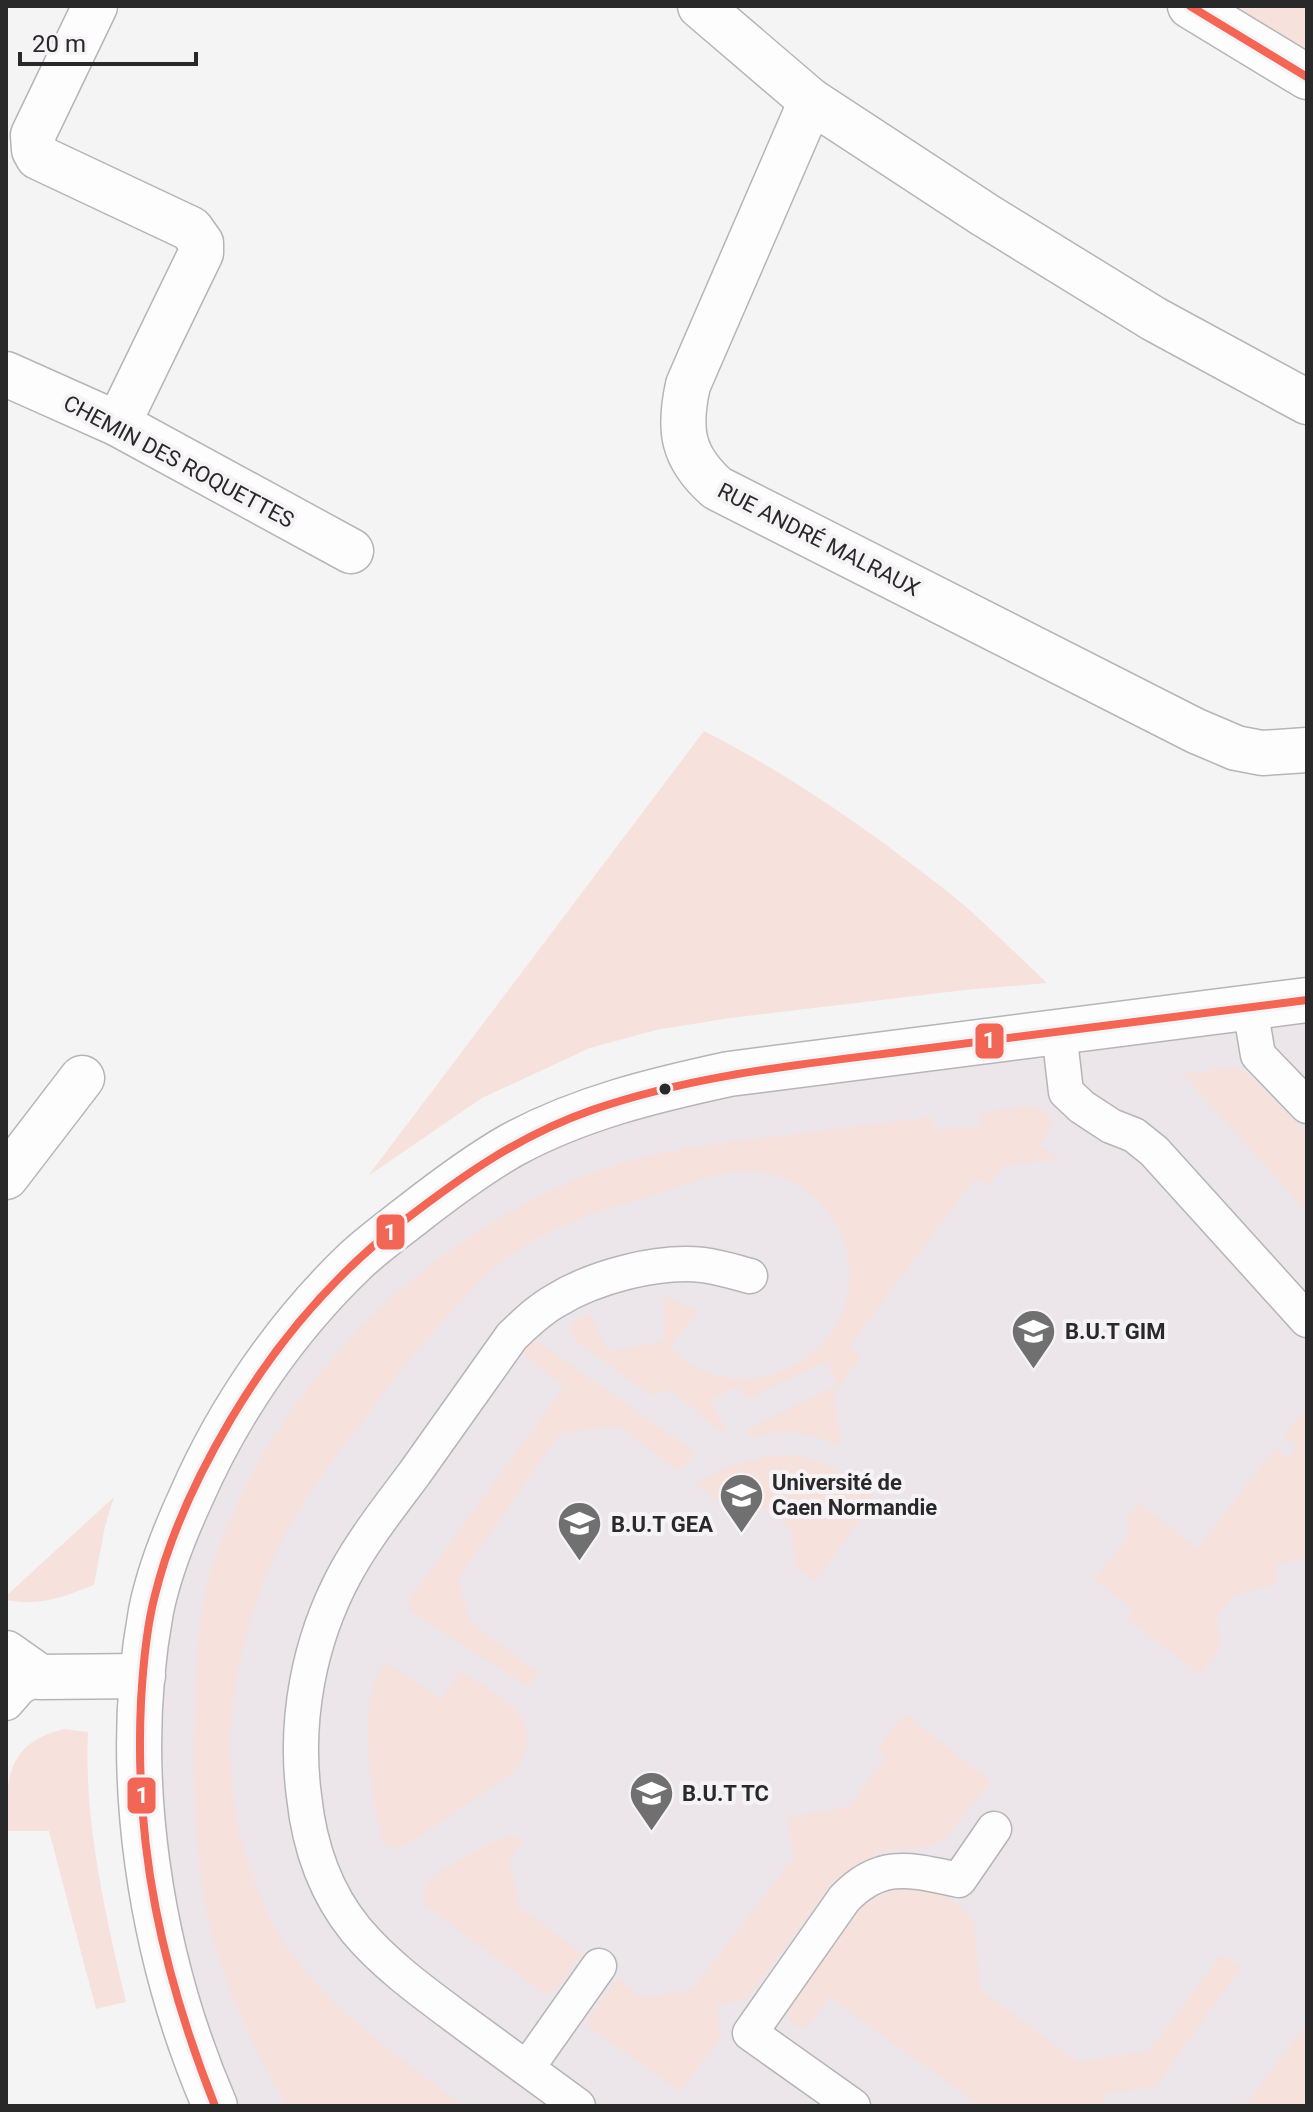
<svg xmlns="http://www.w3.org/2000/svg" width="1313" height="2112" font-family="Roboto,sans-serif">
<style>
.built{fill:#ece5ea}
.green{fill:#f7e1dc}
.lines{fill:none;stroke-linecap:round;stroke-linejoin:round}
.service-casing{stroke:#b6b5b6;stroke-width:37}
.minor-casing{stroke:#b6b5b6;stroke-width:47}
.service{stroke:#fefdfe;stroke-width:34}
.minor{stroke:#fefdfe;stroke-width:44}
.bus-1-casing{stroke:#f6f3f6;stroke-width:14}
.bus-1{stroke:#f16655;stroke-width:8}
.bus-dot{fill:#2a292a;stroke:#f6f3f6;stroke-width:3}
.labels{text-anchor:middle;stroke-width:8;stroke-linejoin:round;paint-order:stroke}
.street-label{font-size:22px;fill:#2a292a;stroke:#f6f3f6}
.poi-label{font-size:22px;font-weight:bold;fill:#2a292a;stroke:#f6f3f6;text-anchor:start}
.line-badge{stroke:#f6f3f6;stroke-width:3}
.badge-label{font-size:22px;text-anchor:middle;font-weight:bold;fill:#fff}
</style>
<rect width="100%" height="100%" fill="#f5f4f5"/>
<path class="built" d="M1307 1000V2106H215L172 1979 151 1611 299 1321 574 1117Z"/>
<g class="green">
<path d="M1190 6H1307V77Z"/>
<path d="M704 731C791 775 872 832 948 892 983 920 1015 953 1047 983L965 990 730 1018 656 1030 590 1048 482 1098 368 1176Z"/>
<path d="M1230 1068 1239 1069 1247 1074 1307 1134V1212L1183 1074Z"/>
<path d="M1027 1106C1058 1112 1057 1124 1039 1145L1058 1159 1004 1166 988 1186 975 1178 849 1347 861 1357 834 1392 841 1447C811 1431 782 1429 750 1437L747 1430 838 1385 826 1362 746 1399 739 1386 711 1399 729 1438 669 1389 651 1395 578 1343C565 1325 572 1321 590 1314L608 1352 664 1341 663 1296 699 1311 670 1346C678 1354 687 1363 696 1368 711 1376 729 1379 746 1379 838 1374 886 1267 817 1200 799 1183 773 1170 748 1171 719 1171 685 1185 658 1194 628 1203 596 1210 569 1223 542 1235 511 1252 489 1272 475 1285 462 1300 448 1315 419 1346 393 1380 368 1414 343 1447 315 1481 294 1518 241 1612 214 1731 241 1838 251 1876 264 1913 287 1947 332 2012 400 2057 462 2106H287C257 2055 232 2002 215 1945 194 1872 192 1779 195 1703 197 1657 198 1608 213 1564 269 1395 414 1247 577 1179 639 1153 705 1145 771 1137 825 1130 879 1124 932 1117L934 1130 981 1126V1112Z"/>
<path d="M533 1342H538L692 1450C694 1461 685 1464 677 1470L619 1426 560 1433 458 1579 470 1622 538 1673 529 1684 525 1685 409 1610 410 1598 564 1387 525 1356V1348Z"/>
<path d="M1307 1407V1557L1275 1566 1278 1583 1234 1595 1217 1617 1220 1648 1200 1674 1127 1618 1133 1609 1094 1579 1128 1538 1127 1518 1139 1503 1197 1549 1275 1448 1289 1458 1297 1446 1284 1436Z"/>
<path d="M795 1455C832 1463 847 1477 876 1498L815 1581 796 1567 791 1528 760 1505 732 1511 696 1484C730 1463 756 1456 795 1455Z"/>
<path d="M114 1497 105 1526 94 1585C61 1598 41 1606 6 1600V1596Z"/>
<path d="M387 1663 441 1699 460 1671C499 1697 553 1717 514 1772L411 1842C403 1846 395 1851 387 1845 382 1841 381 1834 380 1828 370 1794 356 1686 387 1663Z"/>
<path d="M904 1714 991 1781 948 1835 941 1841 921 1848 893 1850 880 1853 851 1868 833 1882 747 1999 717 2005 721 2036 681 2092 587 2026 589 2017 617 1979 643 1998 692 1990 794 1857 787 1817 849 1807 886 1757 877 1750Z"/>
<path d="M64 1729 88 1732C84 1824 105 1912 126 2002L96 2009 49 1831H6C6 1780 6 1743 64 1729Z"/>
<path d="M507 1837 524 1839 509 1860 520 1908 582 1953 556 1990 545 1994 424 1904C423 1897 422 1891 426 1885 436 1870 489 1843 507 1837Z"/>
<path d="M902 1888C930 1888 959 1897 974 1923L980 1990 1078 2062 1149 2051 1222 1954 1241 1968 1155 2087 1103 2094 1104 2106H981L829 1997 809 2025 798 2028 789 2021V2010L856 1914C869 1900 883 1893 902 1888Z"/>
<path d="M1307 2024V2106H1244Z"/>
</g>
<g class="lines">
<defs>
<g id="service">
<path d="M1250 1008 1258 1055 1307 1106"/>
<path d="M1059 1032 1066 1092 1082 1107 1111 1126 1134 1135 1154 1151 1307 1320"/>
<path d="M6 1703 20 1687 40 1677"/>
<path d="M527 2068 599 1966"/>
<path d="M578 2106C541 2079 503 2051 466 2024 427 1995 387 1967 356 1930 325 1892 309 1844 304 1796 294 1720 309 1641 345 1574 364 1539 390 1506 414 1474 447 1428 479 1382 512 1336 526 1323 539 1310 555 1301 594 1277 657 1260 703 1265 719 1267 735 1272 750 1276"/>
<path d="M853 2106 750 2033 844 1899C881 1860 911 1870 959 1880L994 1829"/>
</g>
<g id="minor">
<path d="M95 6 33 135 34 150 38 157 191 229 201 243V253L118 424"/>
<path d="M700 6 811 101 985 215 1154 319 1307 402"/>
<path d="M1190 6 1307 77"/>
<path d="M811 101 688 385C678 430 682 457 717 488L1196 731 1236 748 1262 753 1307 750"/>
<path d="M6 374 118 424 351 551"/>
<path d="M6 1177 82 1078"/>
<path d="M6 1653 40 1677 143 1676"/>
<path d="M215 2106C150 1956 121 1774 151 1611 159 1571 174 1534 191 1497 229 1410 286 1327 355 1261 373 1244 394 1229 413 1214 445 1189 477 1165 512 1145 580 1108 655 1090 729 1074L1307 1000"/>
</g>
</defs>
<use href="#service" class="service-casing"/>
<use href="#minor" class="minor-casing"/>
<use href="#service" class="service"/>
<use href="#minor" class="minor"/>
<defs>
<g id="bus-1">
<path d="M1190 6 1307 77"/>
<path d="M215 2106C162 1972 134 1846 141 1701 143 1666 146 1629 155 1595 170 1534 199 1473 231 1419 276 1343 332 1277 401 1223 462 1176 518 1136 592 1110 696 1074 805 1064 914 1050 1045 1034 1176 1017 1307 1000"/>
</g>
</defs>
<use href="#bus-1" class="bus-1-casing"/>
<use href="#bus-1" class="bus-1"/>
</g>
<defs>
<symbol id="university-pin" viewBox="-11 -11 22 30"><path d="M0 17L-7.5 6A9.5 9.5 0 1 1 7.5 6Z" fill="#717071" stroke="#f6f3f6"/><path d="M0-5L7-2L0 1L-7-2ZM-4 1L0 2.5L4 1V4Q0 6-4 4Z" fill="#fff"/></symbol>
</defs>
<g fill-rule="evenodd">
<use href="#university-pin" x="1008" y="1306" width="51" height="69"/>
<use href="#university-pin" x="716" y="1470" width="51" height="69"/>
<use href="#university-pin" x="554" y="1498" width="51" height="69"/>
<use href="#university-pin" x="626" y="1768" width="51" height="69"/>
</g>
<circle class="bus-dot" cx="665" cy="1089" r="7"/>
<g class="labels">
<g class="street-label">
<text transform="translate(179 461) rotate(28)" y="8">CHEMIN DES ROQUETTES</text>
<text transform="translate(819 539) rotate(27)" y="8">RUE ANDRÉ MALRAUX</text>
</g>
<g class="poi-label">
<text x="1065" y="1339">B.U.T GIM</text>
<text x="772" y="1490">Université de<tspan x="772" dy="25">Caen Normandie</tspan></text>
<text x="611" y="1532">B.U.T GEA</text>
<text x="682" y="1801">B.U.T TC</text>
</g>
</g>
<g class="line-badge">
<rect x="974" y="1022" width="31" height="38" rx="8" fill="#f16655"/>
<rect x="375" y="1213" width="31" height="38" rx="8" fill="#f16655"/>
<rect x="126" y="1776" width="31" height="39" rx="8" fill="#f16655"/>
</g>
<g class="badge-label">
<text x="989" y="1048">1</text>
<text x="390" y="1240">1</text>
<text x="142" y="1803">1</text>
</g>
<rect width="1313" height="2112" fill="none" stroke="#2a292a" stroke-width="16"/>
<path d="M20 52v12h176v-12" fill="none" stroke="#2a292a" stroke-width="4"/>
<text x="32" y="52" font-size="24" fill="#2a292a" stroke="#f6f3f6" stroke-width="6" paint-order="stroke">20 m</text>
</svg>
